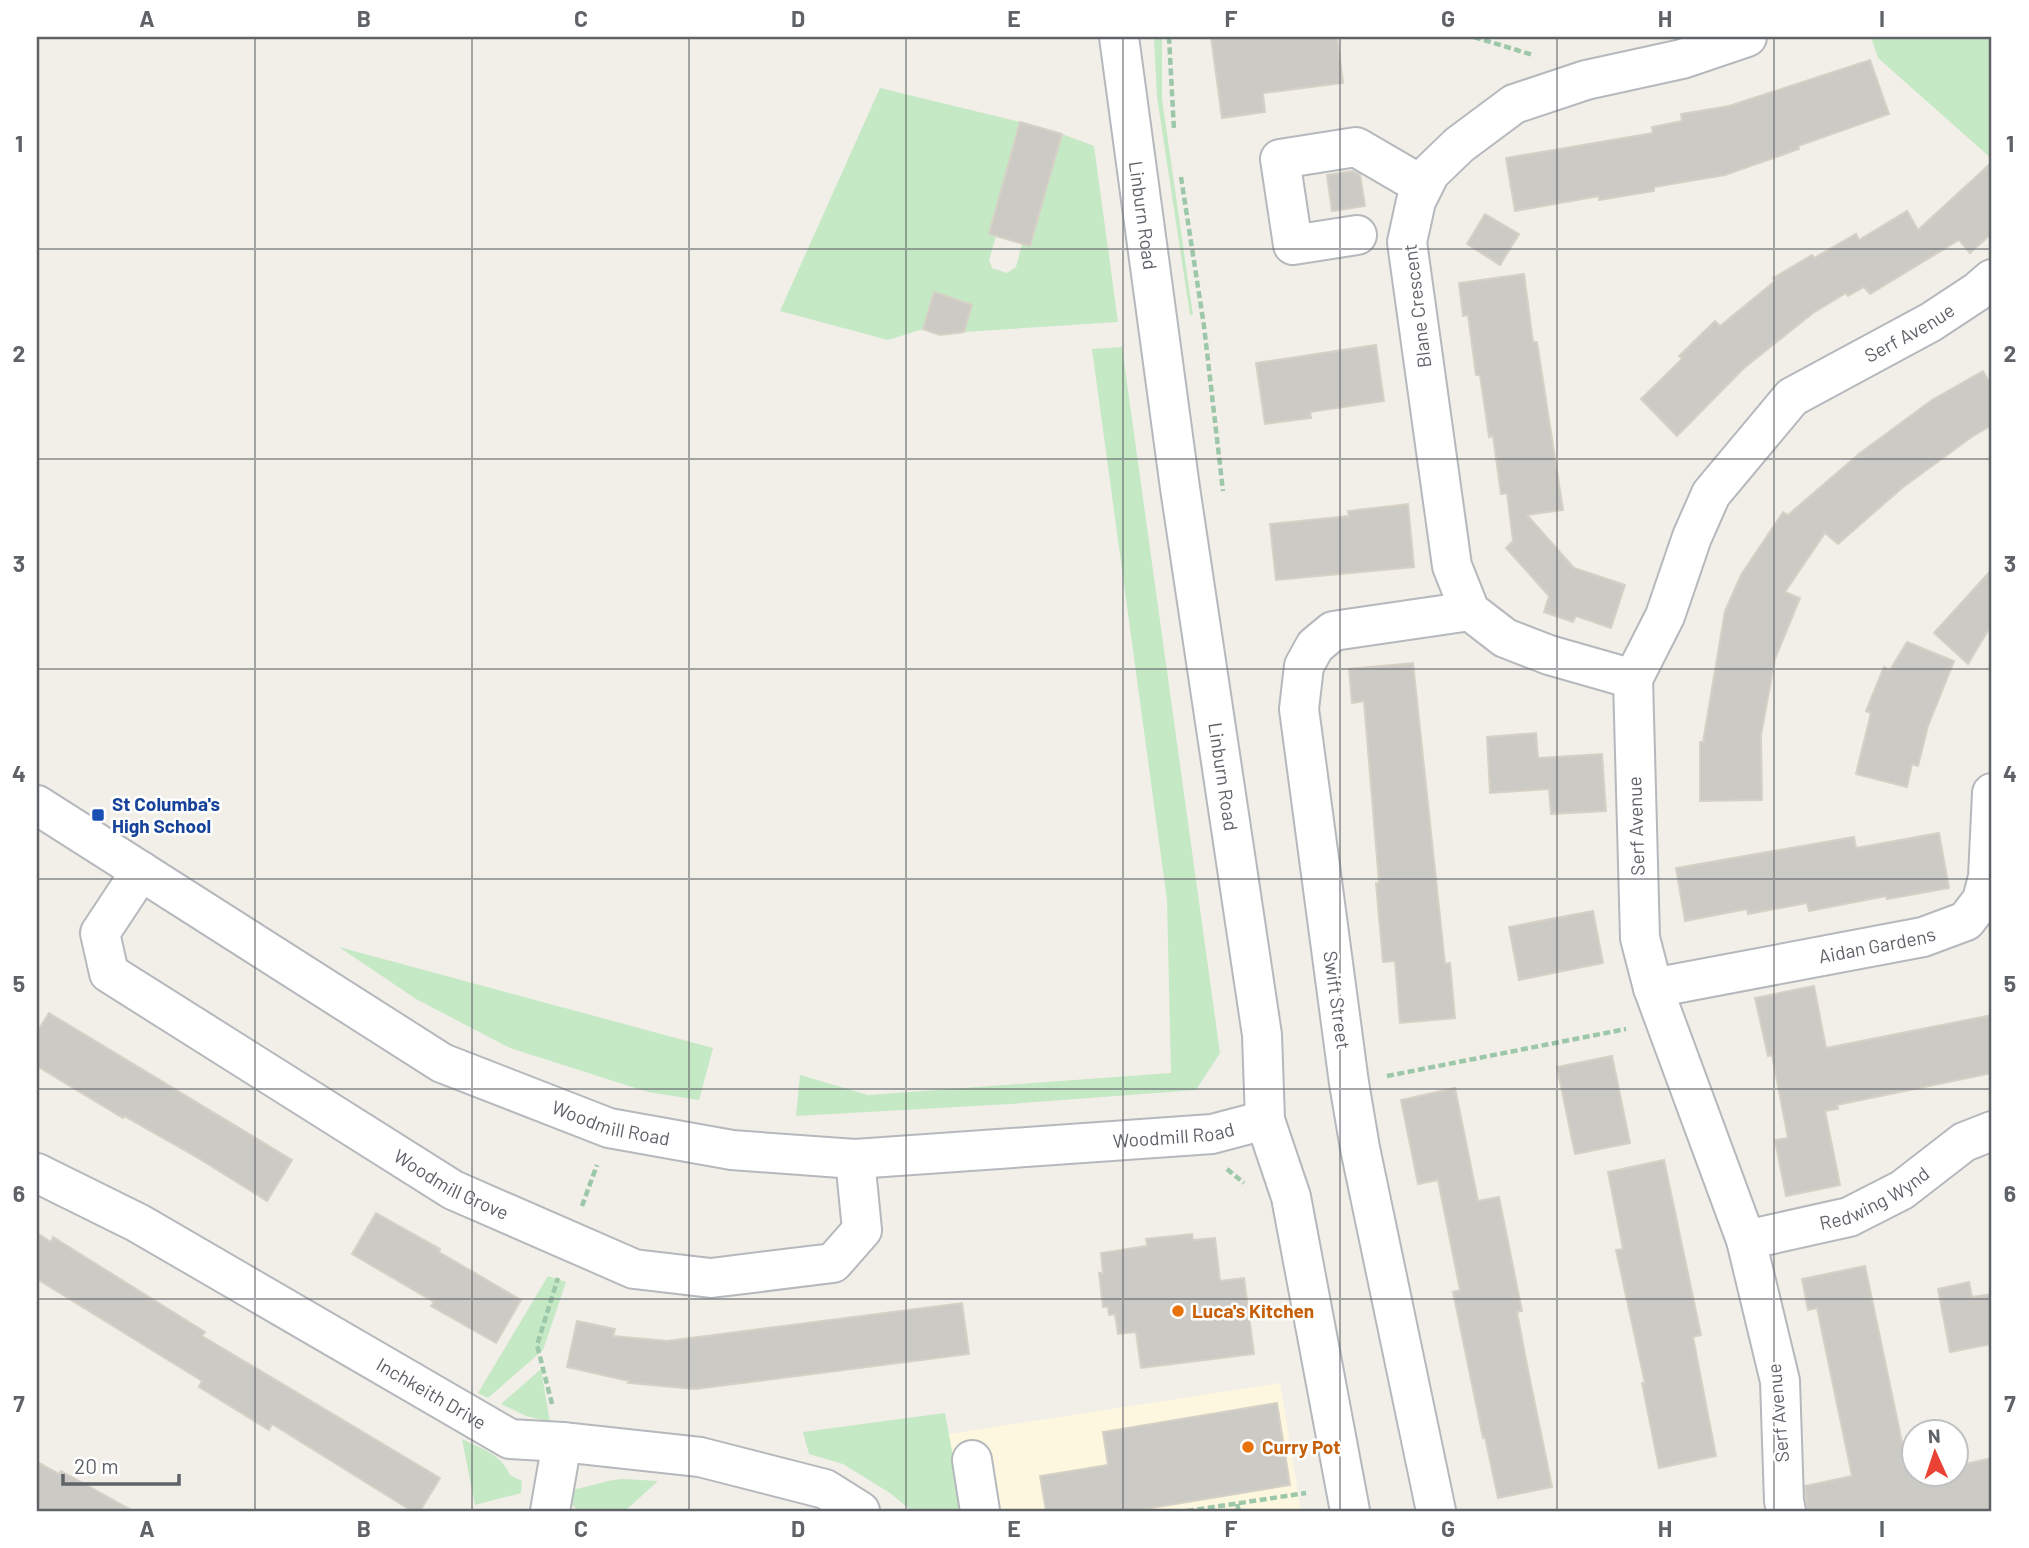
<svg xmlns="http://www.w3.org/2000/svg" width="2029" height="1548" font-family="Barlow,sans-serif">
<style>
.commercial{fill:#fef7e0}
.green{fill:#c5e8c5}
.building{fill:#cccac5;stroke:#d6d1c6;stroke-width:2}
.lines{fill:none;stroke-linecap:round;stroke-linejoin:round}
.minor-casing{stroke:#b5b8bc;stroke-width:42}
.path{stroke:#9cc7a9;stroke-width:4.5;stroke-dasharray:7 3.5;stroke-linecap:butt}
.minor{stroke:#fff;stroke-width:38}
.grid{fill:none;stroke:#5f6368;stroke-width:2;stroke-opacity:0.55}
.transit-dot{fill:#1a4fb4;stroke:#fff;stroke-width:2.5}
.food-dot{fill:#e8710a;stroke:#fff;stroke-width:2.5}
.labels{text-anchor:middle;stroke-width:5;stroke-linejoin:round;paint-order:stroke}
.street-label{font-size:19px;fill:#5f6368;stroke:#fff}
.transit-label{font-size:19px;font-weight:bold;fill:#164399;stroke:#fff;text-anchor:start}
.food-label{font-size:19px;font-weight:bold;fill:#c56008;stroke:#fff;text-anchor:start}
.neatline{fill:none;stroke:#5f6368;stroke-width:2.5}
.grid-label{font-size:23px;text-anchor:middle;font-weight:bold;fill:#5f6368}
</style>
<rect width="100%" height="100%" fill="#f1efe8"/>
<path class="commercial" d="M1280 1383 1301 1511H960L949 1434Z"/>
<g class="green">
<path d="M1154 37H1162V99L1193 315H1190L1157 97Z"/>
<path d="M1871 37H1992V159L1878 58Z"/>
<path d="M880 88 1020 122 989 233 996 236 989 260 992 268 1007 273 1016 267 1022 244 1030 245 1062 134 1094 146 1118 322 964 332 972 305 934 293 923 329 888 340 780 311Z"/>
<path d="M1122 347 1220 1053 1196 1090 1010 1104 796 1116 800 1075 868 1095 1171 1073 1167 900 1092 349Z"/>
<path d="M339 947 713 1048 699 1100 648 1092 510 1048 416 999Z"/>
<path d="M548 1276 566 1282 543 1350 488 1398 478 1393Z"/>
<path d="M541 1369 550 1422 526 1416 501 1404Z"/>
<path d="M945 1413 963 1511H912L890 1493 843 1464 809 1454 803 1432Z"/>
<path d="M462 1439C482 1449 501 1454 510 1475L522 1481 521 1493 475 1505Z"/>
<path d="M623 1479 658 1481 625 1511H580L565 1500 569 1490C588 1488 604 1480 623 1479Z"/>
</g>
<g class="building">
<path d="M1211 37H1337L1343 83 1263 93 1265 112 1222 118Z"/>
<path d="M1870 60 1889 114 1798 146 1799 149 1725 175 1654 187V191L1599 200V196L1515 211 1506 158 1653 133 1652 127 1682 121 1681 114 1729 106Z"/>
<path d="M1020 122 1062 134 1030 246 989 234Z"/>
<path d="M1992 162V233L1970 253 1959 240 1870 294 1864 287 1848 296 1846 293 1813 313 1744 368 1677 436 1641 399 1682 359 1679 356 1715 321 1720 326 1775 281 1773 278 1812 255 1814 258 1856 234 1859 240 1907 211 1918 230Z"/>
<path d="M1353 171 1360 175 1365 206 1332 211 1327 175Z"/>
<path d="M1485 214 1519 234 1500 265 1467 244Z"/>
<path d="M1524 274 1533 342H1537L1563 510 1527 515 1574 568 1625 585 1611 628 1576 616 1573 622 1544 612 1549 596 1506 548 1513 541 1507 493 1501 494 1493 436 1489 437 1480 375H1476L1468 315 1463 316 1459 283Z"/>
<path d="M934 292 972 305 964 332 940 335 923 329Z"/>
<path d="M1376 345 1384 401 1310 412 1311 418 1265 424 1256 363Z"/>
<path d="M1983 371 1992 387V425L1973 436 1902 488 1838 544 1825 533 1785 592 1800 598 1775 659 1761 735 1762 800 1700 801V742H1703L1725 611 1741 575 1783 512 1788 515 1860 453 1932 400Z"/>
<path d="M1408 504 1414 567 1276 580 1270 524 1349 516 1348 511Z"/>
<path d="M1992 569V624L1968 664 1934 633Z"/>
<path d="M1907 642 1954 661 1928 726 1918 766 1912 764 1907 787 1856 774 1871 713 1866 711 1884 667 1890 670Z"/>
<path d="M1413 663 1445 964 1450 963 1455 1018 1400 1023 1395 961 1383 962 1376 883H1379L1364 701 1352 703 1349 669Z"/>
<path d="M1536 733 1538 758 1602 754 1606 811 1551 814 1549 789 1490 793 1487 737Z"/>
<path d="M1939 833 1949 888 1887 899 1886 896 1809 911 1807 903 1748 914 1747 909 1685 921 1676 868 1854 837 1856 848Z"/>
<path d="M1593 911 1603 963 1519 980 1509 927Z"/>
<path d="M1814 986 1826 1048 1992 1015V1073L1837 1105 1838 1109 1825 1111 1840 1185 1786 1196 1775 1140 1788 1138 1772 1055 1768 1056 1755 998Z"/>
<path d="M49 1013 292 1160 267 1201 198 1158 124 1116 123 1118 37 1066V1032Z"/>
<path d="M1612 1056 1630 1143 1575 1154 1557 1067Z"/>
<path d="M1455 1088 1478 1201 1499 1197 1522 1311 1517 1312 1527 1365 1552 1487 1498 1498 1485 1437 1483 1438 1453 1292 1460 1290 1438 1180 1418 1184 1401 1100Z"/>
<path d="M1664 1160 1701 1335 1693 1337 1716 1456 1659 1468 1642 1383H1645L1616 1250 1623 1249 1608 1172Z"/>
<path d="M376 1213 440 1249 439 1252 521 1300 496 1343 431 1306 434 1302 352 1254Z"/>
<path d="M37 1233 51 1242 53 1237 205 1332 202 1336 440 1478 420 1511H412L272 1424 269 1430 199 1387 202 1381 37 1279Z"/>
<path d="M1192 1234 1193 1240 1215 1238 1220 1281 1244 1278 1254 1354 1141 1368 1136 1332 1118 1334 1115 1314 1109 1315 1108 1307H1103L1099 1273H1103L1101 1253 1147 1246 1146 1239Z"/>
<path d="M1865 1266 1907 1466 1911 1465 1913 1475 1956 1474V1466L1992 1458V1511H1807L1805 1486 1852 1476 1817 1308 1808 1310 1802 1279Z"/>
<path d="M1969 1282 1972 1297 1992 1294V1344L1950 1352 1938 1289Z"/>
<path d="M962 1303 969 1354 695 1389 628 1383 629 1381 567 1367 577 1321 615 1329 613 1336 667 1341Z"/>
<path d="M1277 1403 1290 1485 1133 1511H1046L1040 1476 1108 1465 1103 1432Z"/>
<path d="M37 1462 59 1474 61 1471 133 1511H37Z"/>
</g>
<g class="lines">
<defs>
<g id="minor">
<path id="s1" d="M1119 37 1180 488 1262 1035 1265 1120 1291 1197 1350 1511"/>
<path d="M1357 235 1293 245 1280 159 1356 147 1423 186"/>
<path d="M1633 679 1549 655 1505 638 1470 611 1452 566 1407 242 1416 201 1430 173 1459 145 1514 104 1586 80 1682 59 1747 37"/>
<path id="s2" d="M37 805 442 1063 609 1128 732 1150 855 1159 1212 1134 1265 1120"/>
<path id="s3" d="M141 871 100 933 109 973 453 1190 634 1269 711 1278 833 1263 862 1230 855 1159"/>
<path id="s4" d="M1653 988 1923 937 1966 921 1982 900 1988 877 1992 793"/>
<path id="s5" d="M37 1173 138 1223 510 1439 562 1442 700 1457 825 1489 860 1511"/>
<path id="s6" d="M1746 1240 1849 1217 1902 1190 1964 1142 1992 1131"/>
<path d="M972 1460 980 1511"/>
<path d="M550 1511 562 1442"/>
<path d="M1436 1511 1360 1148 1349 1083 1299 709 1304 666 1315 646 1333 631 1470 611"/>
<path id="s7" d="M1786 1511 1784 1501 1780 1381 1746 1240 1653 988 1640 938 1633 679 1665 616 1692 537 1711 494 1792 397 1931 322 1978 291 1992 279"/>
</g>
</defs>
<use href="#minor" class="minor-casing"/>
<g class="path">
<path d="M1169 37 1174 130"/>
<path d="M1474 37 1533 55"/>
<path d="M1181 177 1204 326 1223 491"/>
<path d="M1387 1076 1626 1029"/>
<path d="M1227 1169 1244 1183"/>
<path d="M582 1206 597 1165"/>
<path d="M552 1404 537 1345 558 1278"/>
<path d="M1237 1504 1239 1511"/>
<path d="M1187 1511 1306 1493"/>
</g>
<use href="#minor" class="minor"/>
</g>
<path class="grid" d="M255 37V1511M472 37V1511M689 37V1511M906 37V1511M1123 37V1511M1340 37V1511M1557 37V1511M1774 37V1511M37 249H1992M37 459H1992M37 669H1992M37 879H1992M37 1089H1992M37 1299H1992"/>
<rect class="transit-dot" x="91" y="808" width="14" height="14" rx="3.5"/>
<g class="food-dot">
<circle cx="1178" cy="1311" r="7"/>
<circle cx="1248" cy="1447" r="7"/>
</g>
<g class="labels">
<g class="street-label">
<text dy="7" stroke="none"><textPath href="#s1" startOffset="180">Linburn Road</textPath></text>
<text transform="translate(1417 306) rotate(-97)" y="7">Blane Crescent</text>
<text dy="7" stroke="none"><textPath href="#s7" startOffset="1316">Serf Avenue</textPath></text>
<text dy="7" stroke="none"><textPath href="#s1" startOffset="747">Linburn Road</textPath></text>
<text transform="translate(1636 826) rotate(-92)" y="7">Serf Avenue</text>
<text dy="7" stroke="none"><textPath href="#s4" startOffset="228">Aidan Gardens</textPath></text>
<text transform="translate(1337 1000) rotate(82)" y="7">Swift Street</text>
<text dy="7" stroke="none"><textPath href="#s2" startOffset="660">Woodmill Road</textPath></text>
<text dy="7" stroke="none"><textPath href="#s2" startOffset="1227">Woodmill Road</textPath></text>
<text dy="7" stroke="none"><textPath href="#s3" startOffset="518">Woodmill Grove</textPath></text>
<text dy="7" stroke="none"><textPath href="#s6" startOffset="136">Redwing Wynd</textPath></text>
<text dy="7" stroke="none"><textPath href="#s5" startOffset="452">Inchkeith Drive</textPath></text>
<text transform="translate(1778 1413) rotate(-95)" y="7">Serf Avenue</text>
</g>
<g class="transit-label">
<text x="112" y="811">St Columba's<tspan x="112" dy="22">High School</tspan></text>
</g>
<g class="food-label">
<text x="1192" y="1318">Luca's Kitchen</text>
<text x="1262" y="1454">Curry Pot</text>
</g>
</g>
<rect width="2029" height="1548" fill="none" stroke="#ffffff" stroke-width="77"/>
<g transform="translate(1935 1453) rotate(357)"><circle r="33" fill="#ffffff" stroke="#bfc1c3" stroke-width="2"/>
<path d="M0-5L12 26L0 18L-12 26Z" fill="#ea4335"/>
<text y="-10" font-size="19" font-weight="bold" text-anchor="middle" fill="#5f6368">N</text>
</g>
<path d="M63 1474v10h116v-10" fill="none" stroke="#5f6368" stroke-width="3.5"/>
<text x="74" y="1474" font-size="21" fill="#5f6368" stroke="#ffffff" stroke-width="5" paint-order="stroke">20 m</text>
<rect x="38" y="38" width="1952" height="1472" class="neatline"/>
<g class="grid-label">
<text x="147" y="27">A</text>
<text x="364" y="27">B</text>
<text x="581" y="27">C</text>
<text x="798" y="27">D</text>
<text x="1014" y="27">E</text>
<text x="1231" y="27">F</text>
<text x="1448" y="27">G</text>
<text x="1665" y="27">H</text>
<text x="1882" y="27">I</text>
<text x="19" y="152">1</text>
<text x="2010" y="152">1</text>
<text x="19" y="362">2</text>
<text x="2010" y="362">2</text>
<text x="19" y="572">3</text>
<text x="2010" y="572">3</text>
<text x="19" y="782">4</text>
<text x="2010" y="782">4</text>
<text x="19" y="992">5</text>
<text x="2010" y="992">5</text>
<text x="19" y="1202">6</text>
<text x="2010" y="1202">6</text>
<text x="19" y="1412">7</text>
<text x="2010" y="1412">7</text>
<text x="147" y="1537">A</text>
<text x="364" y="1537">B</text>
<text x="581" y="1537">C</text>
<text x="798" y="1537">D</text>
<text x="1014" y="1537">E</text>
<text x="1231" y="1537">F</text>
<text x="1448" y="1537">G</text>
<text x="1665" y="1537">H</text>
<text x="1882" y="1537">I</text>
</g>
</svg>
